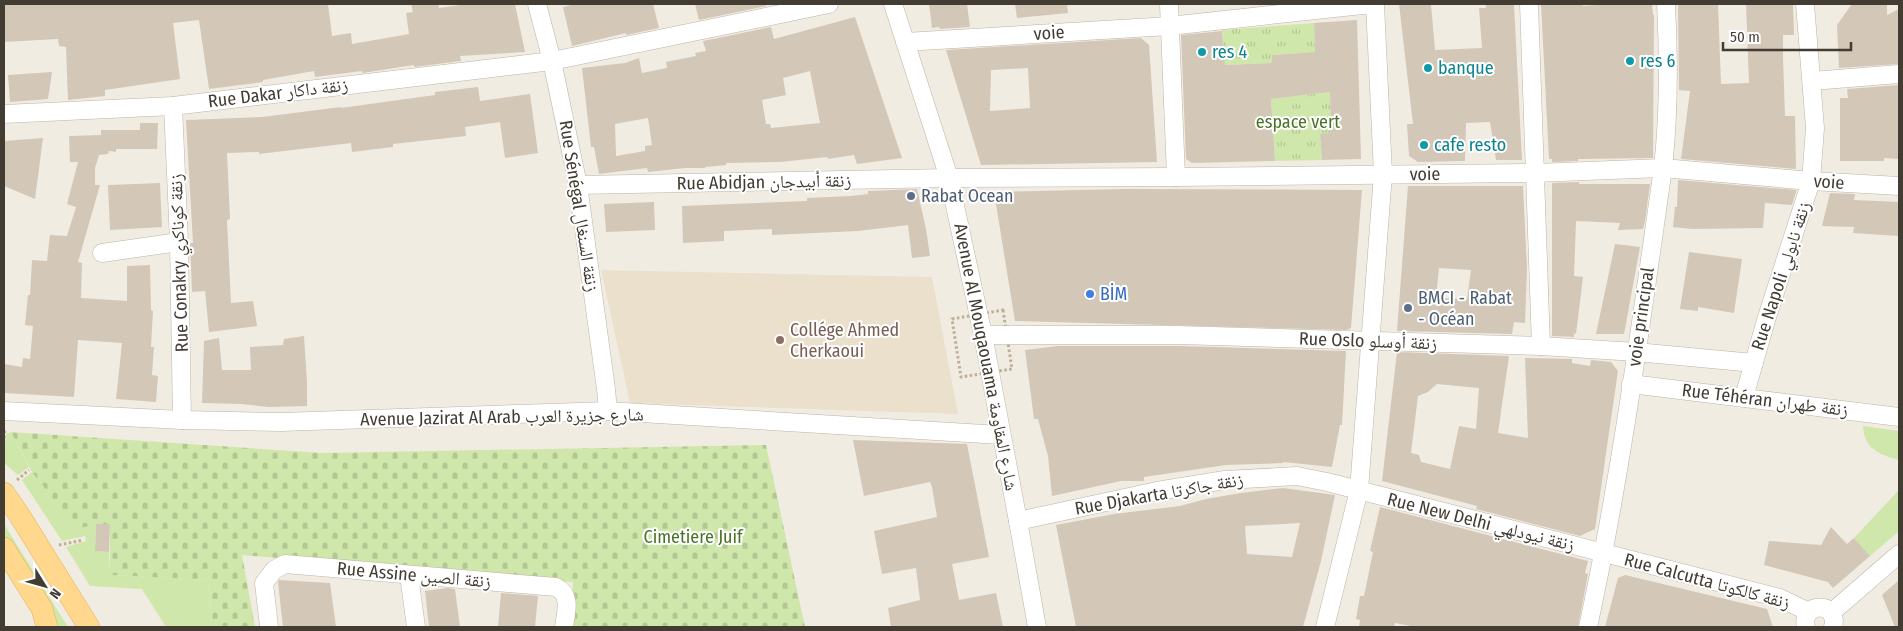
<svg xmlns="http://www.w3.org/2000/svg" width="1903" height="631" font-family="'Fira Sans Condensed','Noto Naskh Arabic',sans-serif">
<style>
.education{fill:#ebe0cc}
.green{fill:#cfe7aa}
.cemetery{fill:url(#cemetery-stones)}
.park{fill:url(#park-tufts)}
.building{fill:#d3c7b8;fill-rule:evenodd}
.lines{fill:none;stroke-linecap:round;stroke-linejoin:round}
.minor-casing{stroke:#bdb3a5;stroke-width:19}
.major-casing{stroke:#e4b35e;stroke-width:22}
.path{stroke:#bfae96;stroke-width:3;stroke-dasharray:2.5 2.5;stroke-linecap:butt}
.minor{stroke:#fff;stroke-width:18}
.major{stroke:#ffd88e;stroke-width:21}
.culture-dot{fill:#0f9aa8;stroke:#fff;stroke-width:2}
.service-dot{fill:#5c6f8a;stroke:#fff;stroke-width:2}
.shop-dot{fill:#3f7fe0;stroke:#fff;stroke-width:2}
.education-dot{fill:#8d6e63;stroke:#fff;stroke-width:2}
.labels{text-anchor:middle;stroke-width:4;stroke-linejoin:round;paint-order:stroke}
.street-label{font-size:18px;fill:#433c33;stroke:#fff}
.culture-label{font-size:18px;fill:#0d838f;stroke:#fff;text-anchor:start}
.park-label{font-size:18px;fill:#497426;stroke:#fff}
.service-label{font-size:18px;fill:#4e5e75;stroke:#fff;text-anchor:start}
.shop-label{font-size:18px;fill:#366cbe;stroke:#fff;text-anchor:start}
.education-label{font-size:18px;fill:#785e54;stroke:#fff;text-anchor:start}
</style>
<defs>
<pattern id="cemetery-stones" width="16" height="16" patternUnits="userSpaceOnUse" patternTransform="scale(1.25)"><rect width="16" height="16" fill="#cfe7aa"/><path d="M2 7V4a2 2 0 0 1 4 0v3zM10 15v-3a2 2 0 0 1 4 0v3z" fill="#b3c793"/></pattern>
<pattern id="park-tufts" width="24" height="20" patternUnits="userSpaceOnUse" patternTransform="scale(1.25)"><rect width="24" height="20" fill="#cfe7aa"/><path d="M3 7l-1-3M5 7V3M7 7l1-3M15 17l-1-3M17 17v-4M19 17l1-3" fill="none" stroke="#b3c793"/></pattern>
</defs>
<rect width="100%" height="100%" fill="#f1ece2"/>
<path class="education" d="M601 270 932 277 958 414 630 403Z"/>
<g class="green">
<path d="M1863 426 1899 431V460C1880 455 1864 449 1863 426Z"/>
<path d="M11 432 29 467 18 475 4 463 6 434Z"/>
<path d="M32 472 77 528 96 524 95 551 109 552 110 575 209 580 212 627H166L142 589 90 586 66 547 86 541 85 536 62 541 22 480Z"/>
<path d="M1899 490V531L1870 556 1854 538Z"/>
<path d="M4 524 68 627H59L4 538Z"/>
</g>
<path class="cemetery" d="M11 432 322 453 766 445 805 627H569L573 582 242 555 255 627H212L209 580 110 575V524H96L77 529 32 472Z"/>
<g class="park">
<path d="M1314 23 1315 52 1272 55V63L1225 65 1222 30Z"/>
<path d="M1330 92 1331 133 1320 134 1322 160 1275 161 1271 99Z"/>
</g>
<g class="building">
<path d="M4 4H328L332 36 351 33 352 44 409 34 406 13 413 12 411 4H438L439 8 467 4H515L525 52 460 56 461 61 414 67V65L362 73V71L315 77 314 71 263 80V82L209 89 199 20 173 23 180 79 105 90V96L68 100 66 47 59 46 58 39 4 42Z"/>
<path d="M575 4H653L659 28 626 35V33L572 46 563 7Z"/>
<path d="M695 4H766V6L699 20Z"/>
<path d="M929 4H967L970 27 940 29 939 27 932 28Z"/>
<path d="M1015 4H1067L1068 13 1017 18Z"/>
<path d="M1399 4H1431L1435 50 1482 48 1479 8H1486V4H1514L1522 160H1496L1490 122 1466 123 1465 161 1418 162 1409 156 1407 124H1413Z"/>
<path d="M1541 4H1582L1583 6 1609 4H1652L1653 15H1654L1653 158 1578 159V161L1552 162V159H1549Z"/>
<path d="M1678 4H1718L1721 84 1749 83 1746 4H1793L1794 35H1783V57L1785 116H1795L1796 169 1681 159 1690 91 1679 90Z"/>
<path d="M1852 4H1887V15L1899 9V64L1839 68 1837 25Z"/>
<path d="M855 17 902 158 857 164 854 155 828 159 827 157 780 162 726 163V165L705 167V168H685L648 172 647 168 599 174 594 147H591L582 68 625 63 639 58 642 73 667 68 666 62 696 56 695 53 706 51 703 41 771 27 774 39ZM810 71 820 123 771 128 770 124H766L762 100 786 95 783 78ZM648 118 652 145 645 146V151L616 156 615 124Z"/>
<path d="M1357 20 1361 159 1322 160 1320 134 1331 133 1330 92 1271 99 1275 161 1192 163 1186 159 1181 35 1222 31 1225 65 1272 63V55L1315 52 1314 23Z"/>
<path d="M1141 38 1149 45 1157 162 981 165 946 50ZM1028 68 1030 108 990 111 991 70Z"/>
<path d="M52 72 48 99 10 102 8 75Z"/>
<path d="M1899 85V159L1884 158V161H1840V98H1848L1847 89Z"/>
<path d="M478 87 480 101 530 94 538 153 505 158 500 122 465 127 466 136 393 144V147L352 152 351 143 259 154V152L227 153 230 219 227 220 231 303 253 301 257 326 209 332 205 291 192 292 190 243H193L186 120 262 117 341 107V108L435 95V92Z"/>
<path d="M140 123H158L157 149H116V152L109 151 108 154 99 155 95 168V185H100L78 262 82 263 81 298 127 301V266L150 265 151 310 153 311 151 347H154L152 375 158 376 156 402 116 399 122 343 78 340 74 397 4 393V364L22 367 23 358 30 359 33 326 25 325 28 295H30L32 260 47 261 50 235 67 236 76 207 67 204 78 162H70L69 136 101 135V130H140Z"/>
<path d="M43 138 35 199 4 186V141Z"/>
<path d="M1678 180 1796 190V192L1792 205 1765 203 1763 228 1692 229 1673 227 1675 207H1677Z"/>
<path d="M1579 182V184H1650L1645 221 1643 229 1618 230 1620 223 1576 221 1574 276 1583 277 1576 334 1574 333V337L1552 336V183Z"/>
<path d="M160 183 162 227 110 230 108 185Z"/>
<path d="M1408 186H1523L1527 269 1525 323 1514 322 1512 334 1397 331ZM1439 268 1471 270 1467 299 1436 298Z"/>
<path d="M917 189 926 229 930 256 912 258 908 225 858 231 772 235V229L724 231V241L683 243 682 206 807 201V198L851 196 868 194V191Z"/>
<path d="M1125 189 1362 190 1351 328 1347 330 1015 321 994 192Z"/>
<path d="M1830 193 1855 194 1854 200 1899 202V236L1853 233 1854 227 1822 226Z"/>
<path d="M654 202 655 230 606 232 604 204Z"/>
<path d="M1615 244 1640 247 1624 334H1596Z"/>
<path d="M1689 252 1742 259 1734 313 1698 307V311L1680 309Z"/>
<path d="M304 336 307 382V406L268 407 242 404 202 403 204 341 219 338 222 370H251L250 347 283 345 284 339Z"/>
<path d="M1058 346H1178L1346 351 1342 425H1340L1332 467 1283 462V463L1226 465 1144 477V481H1121L1052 496 1048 456 1038 419H1034L1025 350Z"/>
<path d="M1397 352 1509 356 1498 433 1528 438 1525 358 1572 359V363L1590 366 1591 360 1611 362 1618 371 1595 529 1580 536 1476 509 1477 506 1382 481ZM1437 384 1479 388 1476 429 1459 426 1450 469 1421 462 1419 455 1411 453 1418 396 1428 392Z"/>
<path d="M853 440 967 444 989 557 952 564 959 600 996 593 1003 627H891L888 608 920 600 916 568 882 574 874 531 937 517 932 487 930 482 864 496Z"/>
<path d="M1283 488 1335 495 1321 561 1303 627H1076L1056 525 1114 514 1180 506 1206 499 1241 493ZM1300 523 1292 557 1247 554 1245 526Z"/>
<path d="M1380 507 1588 561 1585 573 1588 574 1578 627H1416L1395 623 1394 627H1359L1360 620 1356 619 1360 596H1364L1373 552 1370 551Z"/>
<path d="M96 524H110L109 552 95 551Z"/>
<path d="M1831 527 1847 544 1854 538 1870 556 1833 588 1828 582 1764 565 1769 541 1821 545Z"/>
<path d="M1625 575 1767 609 1773 627H1605L1618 578Z"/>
<path d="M279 580 330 583 336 627H283L278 582Z"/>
<path d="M1899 580V627H1895L1882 595Z"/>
<path d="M447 588 455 589 460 627H429L425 591Z"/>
<path d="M501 593 538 596 535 627H498Z"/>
</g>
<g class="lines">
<defs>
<g id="minor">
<path d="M537 4 552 61 578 185 606 389 608 411"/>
<path d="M893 4 949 178 983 335 1018 521 1037 627"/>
<path d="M1169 4 1176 177"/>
<path d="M1529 4 1541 346"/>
<path d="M905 42 1169 26 1372 4"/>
<path d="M1812 81 1899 74"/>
<path d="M173 106 179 242 182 420"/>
<path d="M4 114 173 106 552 61 829 4"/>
<path d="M578 185 949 178 1176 177 1535 173 1663 168 1811 181 1899 186"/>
<path d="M102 253 179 242"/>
<path d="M983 335H1178L1541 346 1636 352 1754 363"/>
<path d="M1631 384 1899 417"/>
<path d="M1744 397 1767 317 1811 181 1815 128 1805 4"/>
<path d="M4 411 182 420 281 422 608 411 1001 435"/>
<path d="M1018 521 1157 491 1225 480 1297 476 1327 482 1780 598 1809 612"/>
<path d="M409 575 416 627"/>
<path d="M1831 613 1899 554"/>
<path d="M269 627 264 583 274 570 285 564 556 587C572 595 566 612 564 627"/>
<path d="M1325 627 1359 490 1383 174 1375 4"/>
<path d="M1588 627C1621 476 1641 322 1663 168 1669 113 1669 59 1666 4"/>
<path d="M1806 627C1800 601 1840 601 1833 627"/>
</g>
<g id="major">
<path d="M4 493 18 513 89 627"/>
<path d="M4 548 42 609 47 627"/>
</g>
</defs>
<use href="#minor" class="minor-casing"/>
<use href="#major" class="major-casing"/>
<g class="path">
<path d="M1003 310 1012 369 961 377 952 319Z"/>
<path d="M4 438 5 429"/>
<path d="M17 480 29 470"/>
<path d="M59 545 83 540"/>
</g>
<use href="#minor" class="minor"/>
<use href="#major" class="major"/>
</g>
<g class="culture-dot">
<circle cx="1202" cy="52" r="5"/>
<circle cx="1630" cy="61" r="5"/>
<circle cx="1428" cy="68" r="5"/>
<circle cx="1424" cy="145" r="5"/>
</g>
<g class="service-dot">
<circle cx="911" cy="196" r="5"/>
<circle cx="1408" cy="308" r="5"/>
</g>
<circle class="shop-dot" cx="1090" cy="294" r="5"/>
<circle class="education-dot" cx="780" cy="340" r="5"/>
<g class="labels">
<g class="street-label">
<text transform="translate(1049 33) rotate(-4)" y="6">voie</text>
<text transform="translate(278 93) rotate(-7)" y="6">Rue Dakar زنقة داكار</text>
<text transform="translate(1425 174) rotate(-1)" y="6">voie</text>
<text transform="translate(764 182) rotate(-1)" y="6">Rue Abidjan زنقة أبيدجان</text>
<text transform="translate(1829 182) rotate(4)" y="6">voie</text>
<text transform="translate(579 206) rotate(81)" y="6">Rue Sénégal زنقة السنغال</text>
<text transform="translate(179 263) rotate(-92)" y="6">Rue Conakry زنقة كوناكري</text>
<text transform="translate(1781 276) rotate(-72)" y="6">Rue Napoli زنقة نابولي</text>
<text transform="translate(1641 317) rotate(-82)" y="6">voie principal</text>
<text transform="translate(1368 341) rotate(2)" y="6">Rue Oslo زنقة أوسلو</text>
<text transform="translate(986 357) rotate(79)" y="6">Avenue Al Mouqaouama شارع المقاومة</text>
<text transform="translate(1765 400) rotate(7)" y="6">Rue Téhéran زنقة طهران</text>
<text transform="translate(502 417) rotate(-1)" y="6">Avenue Jazirat Al Arab شارع جزيرة العرب</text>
<text transform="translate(1159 494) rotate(-10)" y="6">Rue Djakarta زنقة جاكرتا</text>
<text transform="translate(1481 522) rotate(14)" y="6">Rue New Delhi زنقة نيودلهي</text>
<text transform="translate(414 575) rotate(5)" y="6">Rue Assine زنقة الصين</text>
<text transform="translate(1707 581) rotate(15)" y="6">Rue Calcutta زنقة كالكوتا</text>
</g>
<g class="culture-label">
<text x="1212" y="58">res 4</text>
<text x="1640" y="67">res 6</text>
<text x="1438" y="74">banque</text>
<text x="1434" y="151">cafe resto</text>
</g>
<g class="park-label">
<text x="1298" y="128">espace vert</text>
<text x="693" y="543">Cimetiere Juif</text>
</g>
<g class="service-label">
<text x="921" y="202">Rabat Ocean</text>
<text x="1418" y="304">BMCI - Rabat<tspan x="1418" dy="21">- Océan</tspan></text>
</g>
<g class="shop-label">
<text x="1100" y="300">BİM</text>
</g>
<g class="education-label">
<text x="790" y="336">Collége Ahmed<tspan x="790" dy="21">Cherkaoui</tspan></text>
</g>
</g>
<rect width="1903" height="631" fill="none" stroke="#433c33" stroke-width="10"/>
<g transform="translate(45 586) rotate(127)" stroke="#ffffff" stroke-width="4" paint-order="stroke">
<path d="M0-4L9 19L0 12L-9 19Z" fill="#433c33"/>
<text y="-8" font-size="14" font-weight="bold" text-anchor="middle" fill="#433c33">N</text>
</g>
<path d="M1723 42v8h128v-8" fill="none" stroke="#433c33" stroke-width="2.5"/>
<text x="1730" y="42" font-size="15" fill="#433c33" stroke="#ffffff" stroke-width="4" paint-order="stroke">50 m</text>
</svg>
